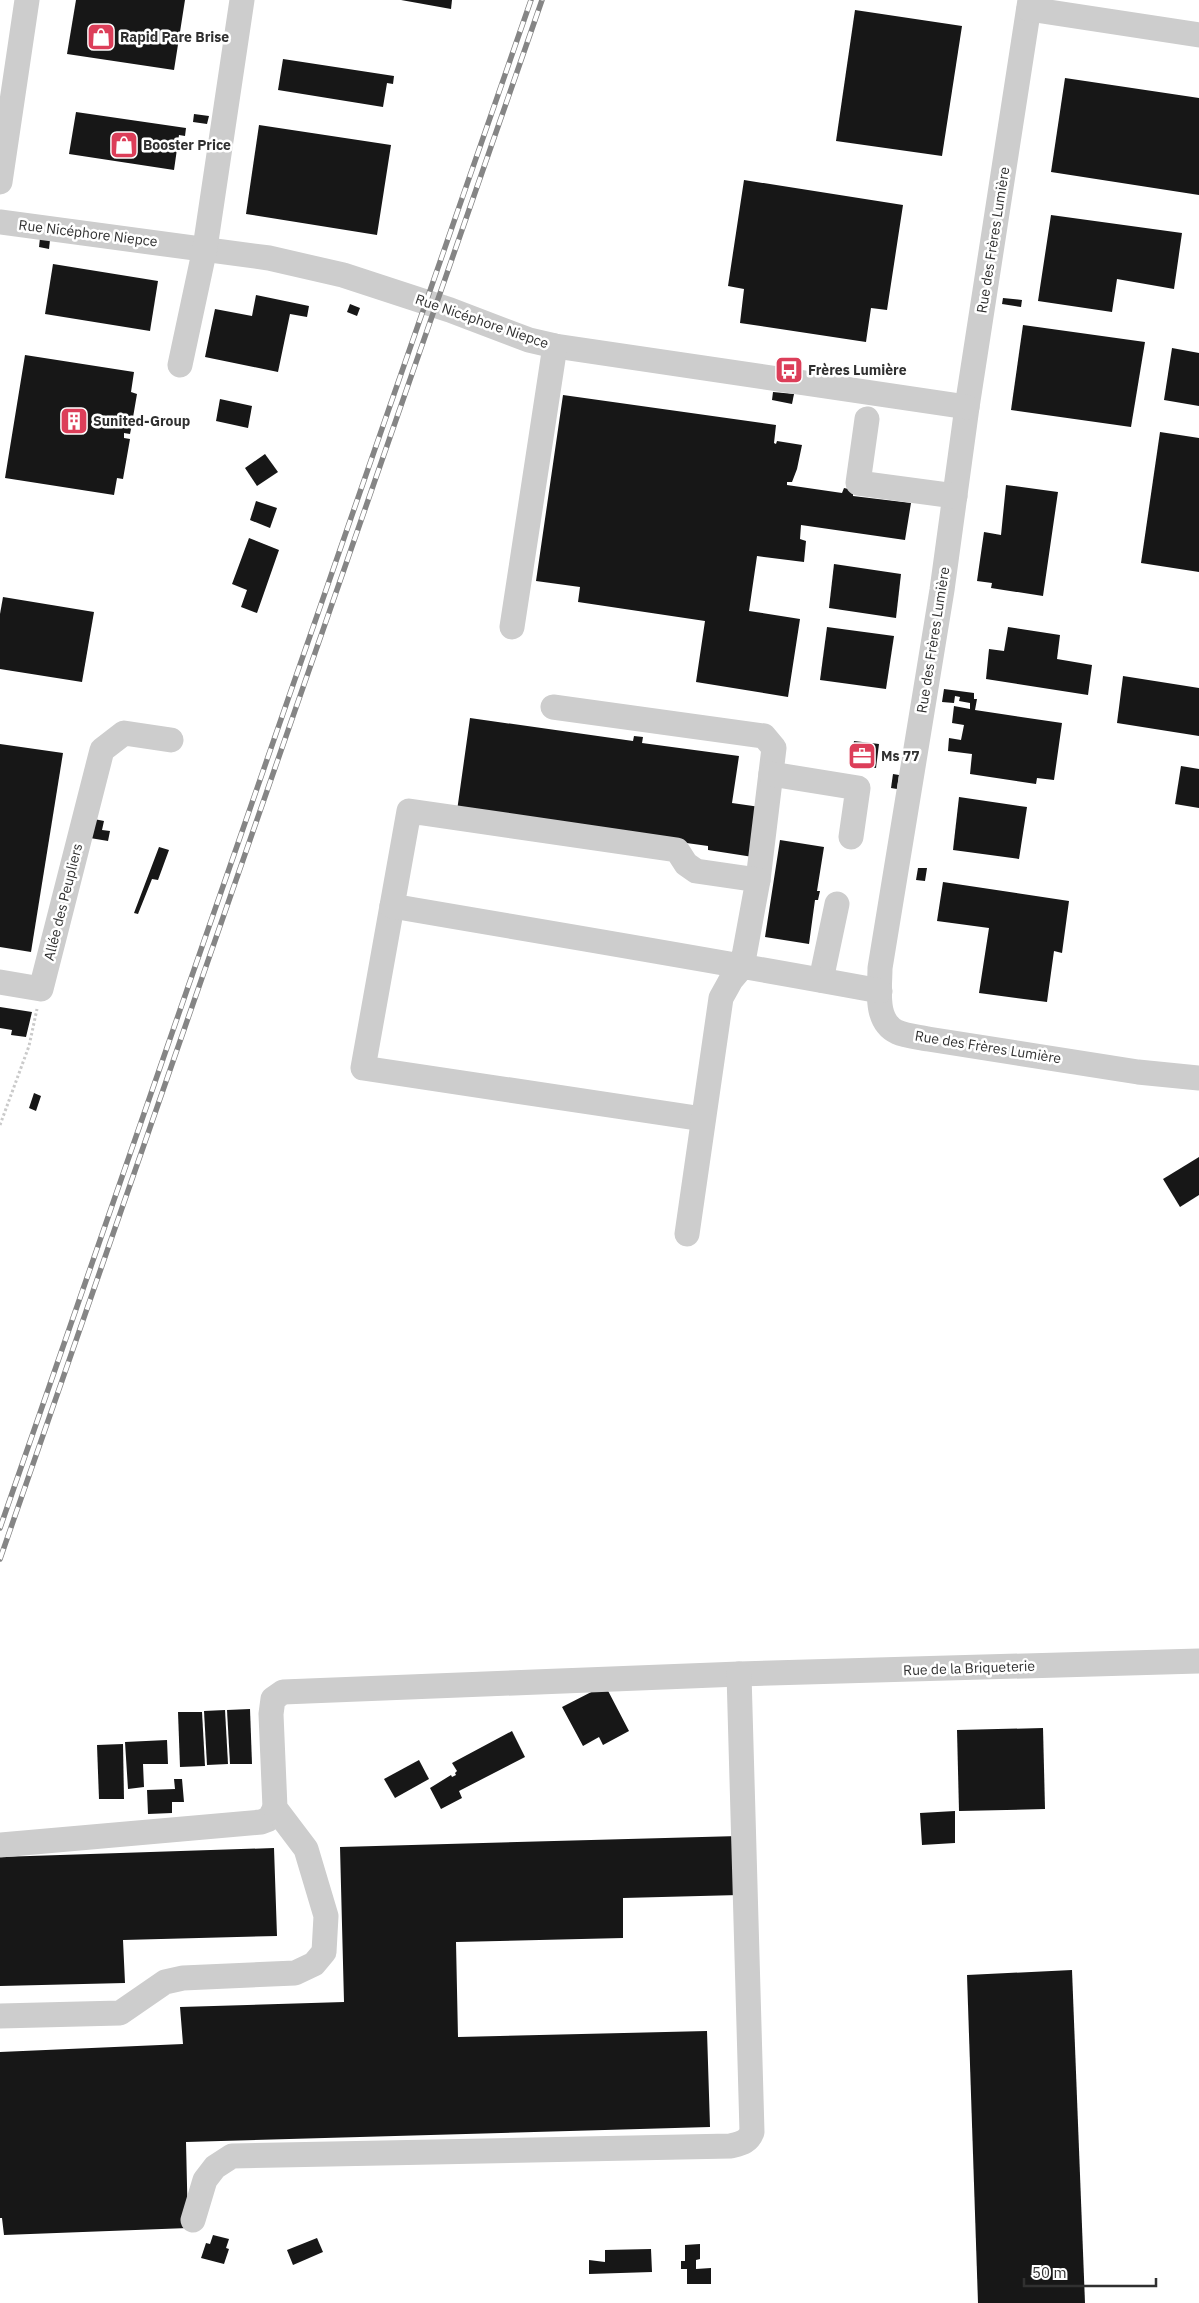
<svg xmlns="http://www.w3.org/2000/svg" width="1199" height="2303" font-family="'IBM Plex Sans',sans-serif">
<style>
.building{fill:#171717}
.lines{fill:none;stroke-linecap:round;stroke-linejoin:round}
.path{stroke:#cacaca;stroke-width:3;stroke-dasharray:2.5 2.5;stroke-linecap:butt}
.minor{stroke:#cdcdcd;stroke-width:25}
.rail-casing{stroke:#858585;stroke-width:5.5}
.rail{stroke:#fff;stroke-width:4;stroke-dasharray:11;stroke-linecap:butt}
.labels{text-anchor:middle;stroke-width:5;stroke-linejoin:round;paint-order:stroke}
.poi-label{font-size:14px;font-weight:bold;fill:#303030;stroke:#fff;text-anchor:start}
.street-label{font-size:14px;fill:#303030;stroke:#fff}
</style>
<rect width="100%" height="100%" fill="#fff"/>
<g class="building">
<path d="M76 0H185L174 70 67 54Z"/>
<path d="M401 0H452L451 9Z"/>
<path d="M855 10 962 26 942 156 836 141Z"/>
<path d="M283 59 394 76 393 84 387 83 383 107 278 90Z"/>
<path d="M1065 78 1199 98V195L1051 172Z"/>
<path d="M76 112 186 128 185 136 179 135 174 170 69 154Z"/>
<path d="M194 114 209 116 207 124 193 122Z"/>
<path d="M259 125 391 145 377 235 246 214Z"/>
<path d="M744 180 903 205 887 310 871 308 866 342 740 323 744 289 728 286Z"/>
<path d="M1051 215 1182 233 1174 289 1117 279 1112 312 1038 301Z"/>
<path d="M40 238 50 240 49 249 39 247Z"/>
<path d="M53 264 158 281 150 331 45 314Z"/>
<path d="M256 295 309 306 307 317 290 314 278 372 205 357 215 309 252 316Z"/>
<path d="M1003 298 1022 300 1021 307 1002 304Z"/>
<path d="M350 304 360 308 357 316 347 312Z"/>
<path d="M1023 325 1145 342 1131 427 1011 410Z"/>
<path d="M1172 348 1199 353V406L1164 400Z"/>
<path d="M25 355 134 372 131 392 137 394 131 429 130 434 124 433V438L130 439 123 479 117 478 114 495 5 478Z"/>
<path d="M773 392 794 394 792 404 772 400Z"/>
<path d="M563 395 776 425 774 443 776 444 777 441 802 445 797 469 792 482H787V485L842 493 844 488 853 490V496L911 503 905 540 801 525 800 539 806 541 804 562 757 556 749 611 800 619 788 697 696 682 705 621 578 602 580 587 536 581Z"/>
<path d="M220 399 252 406 248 428 216 421Z"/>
<path d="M1160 432 1199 438V572L1141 563Z"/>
<path d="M265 454 278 472 257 486 245 468Z"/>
<path d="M1006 485 1058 492 1043 596 991 588 992 583 977 581 984 532 1001 535Z"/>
<path d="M256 501 277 508 270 528 250 520Z"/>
<path d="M249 538 279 550 257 613 241 607 247 590 232 584Z"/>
<path d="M834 564 901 574 896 618 829 608Z"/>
<path d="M3 597 94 612 82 682 0 669V614Z"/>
<path d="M827 627 894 636 886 689 820 680Z"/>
<path d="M1008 627 1060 635 1057 659 1092 665 1088 695 986 679 989 649 1004 651Z"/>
<path d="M1123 676 1199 688V736L1117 723Z"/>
<path d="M944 689 974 693V699H977L975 710 1062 723 1054 780 1037 778 1036 784 970 774 972 754 948 751 949 738 961 740 964 725 952 723 954 706 970 709V703L959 701 960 697 955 696 954 703 942 702Z"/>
<path d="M470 718 633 741 634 736 643 737 642 743 739 756 732 803 760 807 753 857 708 850V846L457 811Z"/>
<path d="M854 741 879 744 876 768 851 764Z"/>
<path d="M0 744 63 753 31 952 0 947Z"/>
<path d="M1181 766 1199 769V808L1175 804Z"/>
<path d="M893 774 899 775 897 789 891 788Z"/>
<path d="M959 797 1027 807 1019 859 953 850Z"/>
<path d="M94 819 104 821 102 830 110 831 108 841 90 838Z"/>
<path d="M780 840 824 847 817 891H820L818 900H815L809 944 765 937Z"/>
<path d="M159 847 169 850 158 880 152 879 138 914 134 913Z"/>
<path d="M918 868H927L925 881 916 880Z"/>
<path d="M943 882 1069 901 1062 953 1054 951 1047 1002 979 993 989 928 937 921Z"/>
<path d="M0 1007 32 1012 26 1037 11 1035 12 1030 0 1028Z"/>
<path d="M34 1093 41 1096 36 1111 29 1108Z"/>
<path d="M1199 1157V1195L1180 1207 1163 1179Z"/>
<path d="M605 1685 629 1731 603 1745 599 1737 583 1746 562 1707Z"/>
<path d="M250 1709 252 1764H230L227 1710Z"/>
<path d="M225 1710 228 1764 207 1765 204 1711Z"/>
<path d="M178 1712H202L205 1766 180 1767Z"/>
<path d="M1043 1728 1045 1809 959 1811 957 1730Z"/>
<path d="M512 1731 525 1757 459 1791 462 1798 441 1809 430 1788 451 1775 452 1777 456 1775 455 1773 457 1771 452 1763Z"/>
<path d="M167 1740 168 1764H143L144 1787 128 1789 125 1742Z"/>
<path d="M123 1744 124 1799H99L97 1745Z"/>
<path d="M419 1760 429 1779 395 1798 384 1779Z"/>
<path d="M174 1779H182L184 1802H172V1813L148 1814 147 1790 175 1789Z"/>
<path d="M955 1811V1843L922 1845 920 1813Z"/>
<path d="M739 1836V1895L623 1898V1938L456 1942 458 2037 707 2031 710 2127 186 2142 188 2228 4 2235 2 2218H0V2052L183 2044 180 2007 344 2002 340 1847Z"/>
<path d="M274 1848 277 1936 123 1940 125 1983 0 1986V1857Z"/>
<path d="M1072 1970 1085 2303H978L967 1975Z"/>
<path d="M213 2235 229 2239 226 2248 229 2249 224 2264 201 2258 206 2243 210 2244Z"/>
<path d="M317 2238 323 2252 293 2265 287 2250Z"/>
<path d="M700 2244V2259L696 2260V2269L711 2268V2284H687V2269H681V2261H685V2245Z"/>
<path d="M651 2249 652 2272 589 2274V2260L605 2262V2250Z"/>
</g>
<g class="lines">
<path class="path" d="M0 1125 29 1046 37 1009"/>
<g class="minor">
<path d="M1030 0 967 407 942 590 880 968C880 989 874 1021 897 1032 906 1036 919 1037 928 1039L1138 1072 1199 1078"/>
<path d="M1029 9 1199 35"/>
<path d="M0 182 27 0"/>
<path d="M0 222 269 258 343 275 450 310 529 340 555 346 967 407"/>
<path d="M180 365 205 248 242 0"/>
<path d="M867 419 858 483 955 496"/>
<path d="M512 627 555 346"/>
<path d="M553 707 764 736 774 748 758 880"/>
<path d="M771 774 858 788 851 837"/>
<path d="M392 906 363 1068 703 1119"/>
<path d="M821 980 837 904"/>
<path d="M0 982 41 989 102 750 124 733 171 740"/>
<path d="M687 1234 721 998 731 980 742 967 758 880 696 871 686 864 677 850 409 811 392 906C555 934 718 961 880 991"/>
<path d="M0 1845 261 1822 269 1819 275 1808"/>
<path d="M0 2016 120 2013 165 1982 183 1978 295 1973 314 1964 324 1952 326 1916 306 1849 275 1808 271 1714 273 1699 283 1692 739 1674 1199 1661"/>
<path d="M193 2220 205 2180 215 2167 232 2156 731 2146C742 2143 748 2142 752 2132L739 1674"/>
</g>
<defs>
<g id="rail">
<path d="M0 1528 531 0"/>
<path d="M0 1559 542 0"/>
</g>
</defs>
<use href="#rail" class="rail-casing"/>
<use href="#rail" class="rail"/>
</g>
<defs>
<symbol id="shop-square" viewBox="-11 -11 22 22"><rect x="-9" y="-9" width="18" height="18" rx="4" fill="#dc3e59" stroke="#fff"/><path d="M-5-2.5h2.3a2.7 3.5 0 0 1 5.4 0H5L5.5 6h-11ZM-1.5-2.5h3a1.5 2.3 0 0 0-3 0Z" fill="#fff"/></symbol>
<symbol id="bus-square" viewBox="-11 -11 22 22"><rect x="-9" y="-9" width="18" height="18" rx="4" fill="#dc3e59" stroke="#fff"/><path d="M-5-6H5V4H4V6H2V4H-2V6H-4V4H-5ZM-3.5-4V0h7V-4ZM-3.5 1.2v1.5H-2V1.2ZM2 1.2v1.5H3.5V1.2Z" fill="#fff"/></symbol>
<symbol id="building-square" viewBox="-11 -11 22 22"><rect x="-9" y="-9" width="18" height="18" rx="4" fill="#dc3e59" stroke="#fff"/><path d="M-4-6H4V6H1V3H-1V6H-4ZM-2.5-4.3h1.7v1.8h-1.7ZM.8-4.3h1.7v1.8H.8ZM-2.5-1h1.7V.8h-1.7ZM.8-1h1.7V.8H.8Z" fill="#fff"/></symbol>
<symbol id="office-square" viewBox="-11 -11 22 22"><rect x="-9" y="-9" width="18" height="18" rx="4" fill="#dc3e59" stroke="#fff"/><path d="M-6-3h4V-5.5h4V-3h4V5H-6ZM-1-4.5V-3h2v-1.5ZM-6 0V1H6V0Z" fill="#fff"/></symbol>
</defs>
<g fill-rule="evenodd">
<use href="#shop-square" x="85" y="21" width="32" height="32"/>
<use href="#shop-square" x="108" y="129" width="32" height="32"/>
<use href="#bus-square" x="773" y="354" width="32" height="32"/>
<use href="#building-square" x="58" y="405" width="32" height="32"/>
<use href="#office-square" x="846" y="740" width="32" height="32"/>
</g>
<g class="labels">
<g class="poi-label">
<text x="120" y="42">Rapid Pare Brise</text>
<text x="143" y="150">Booster Price</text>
<text x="808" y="375">Frères Lumière</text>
<text x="93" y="426">Sunited-Group</text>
<text x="881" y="761">Ms 77</text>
</g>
<g class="street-label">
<text transform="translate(88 233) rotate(7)" y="5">Rue Nicéphore Niepce</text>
<text transform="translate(993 240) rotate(-81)" y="5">Rue des Frères Lumière</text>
<text transform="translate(482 321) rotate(19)" y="5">Rue Nicéphore Niepce</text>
<text transform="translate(933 640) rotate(-81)" y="5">Rue des Frères Lumière</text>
<text transform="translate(63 902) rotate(-76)" y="5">Allée des Peupliers</text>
<text transform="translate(988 1047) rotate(9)" y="5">Rue des Frères Lumière</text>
<text transform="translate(969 1668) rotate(-2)" y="5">Rue de la Briqueterie</text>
</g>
</g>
<path d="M1024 2278v8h132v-8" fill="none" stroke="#303030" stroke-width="2.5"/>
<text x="1032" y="2278" font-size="15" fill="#303030" stroke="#ffffff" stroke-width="4" paint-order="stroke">50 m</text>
</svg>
